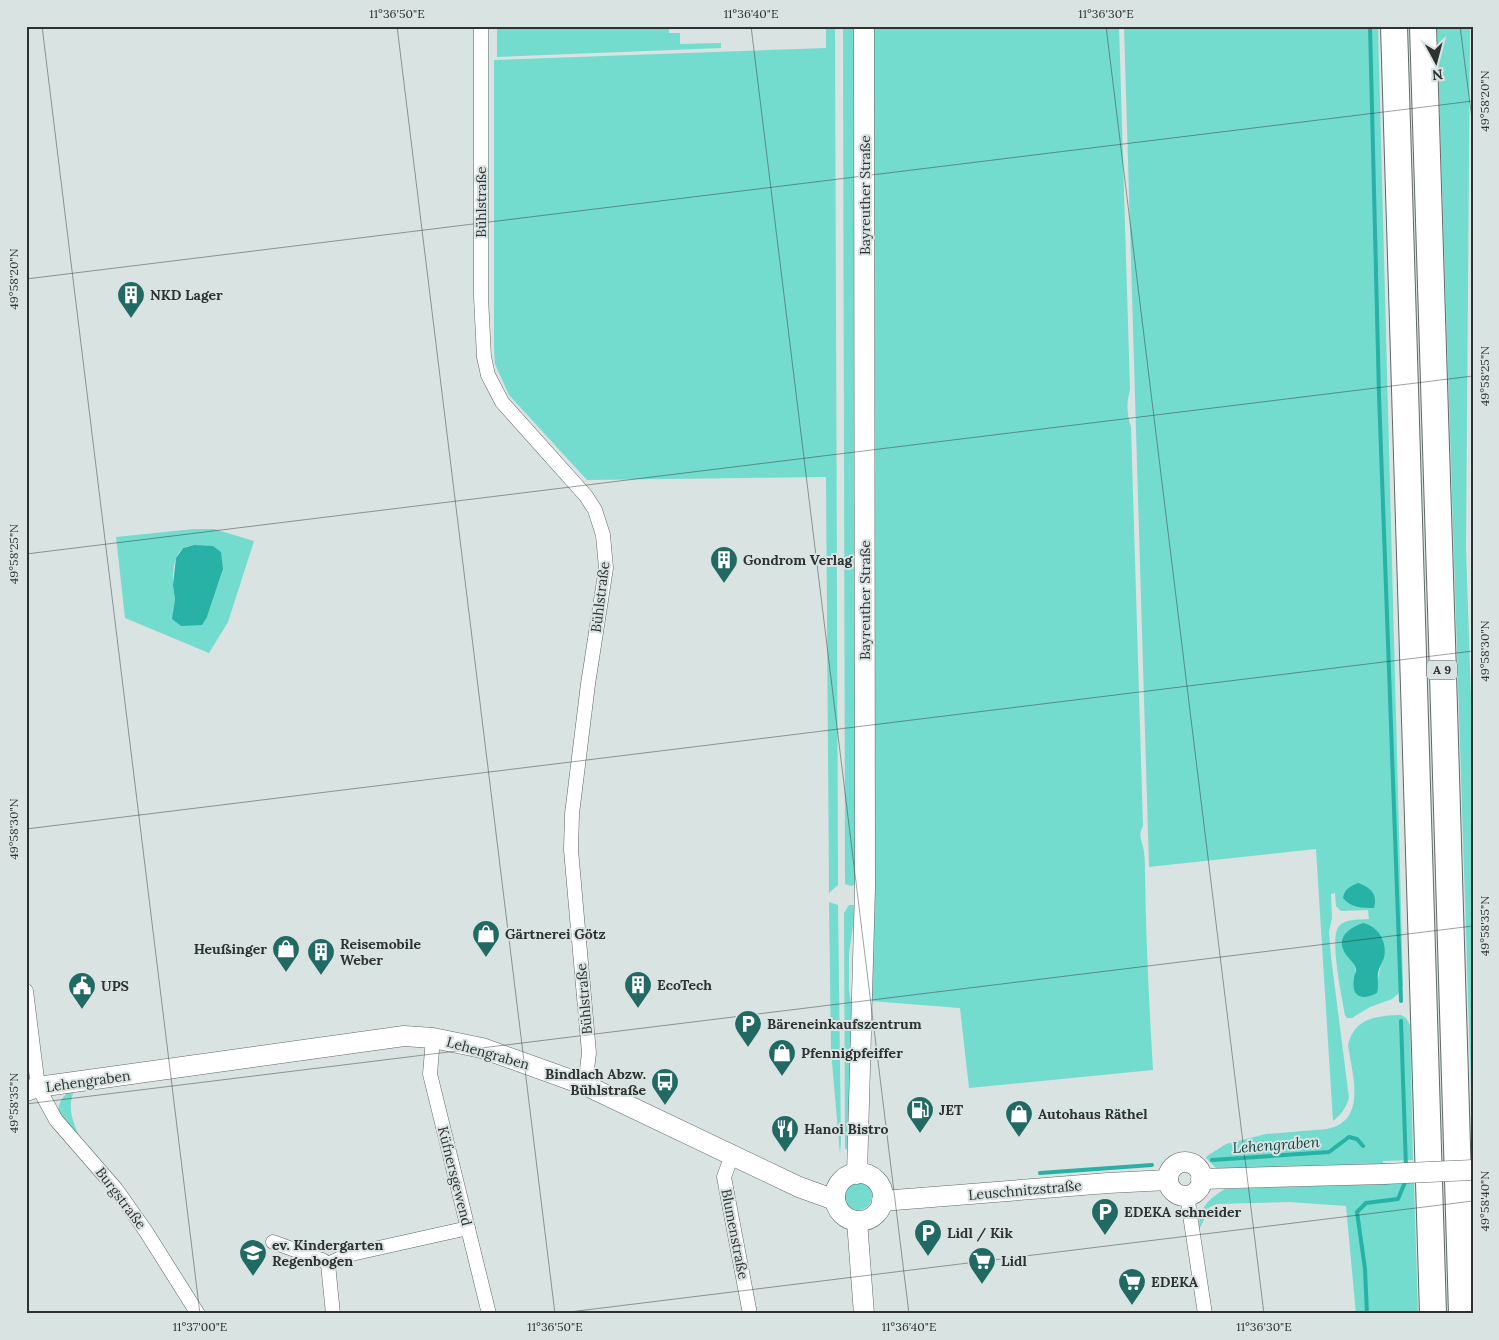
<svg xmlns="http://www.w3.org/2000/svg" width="1499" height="1340" font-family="Lora,serif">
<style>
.green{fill:#74dbcf;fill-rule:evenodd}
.water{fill:#27b2a5}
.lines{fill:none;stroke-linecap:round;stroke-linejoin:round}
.stream{stroke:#27b2a5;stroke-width:4}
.street-casing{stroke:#606968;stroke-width:15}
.secondary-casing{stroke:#606968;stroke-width:21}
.highway-casing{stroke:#606968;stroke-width:28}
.street{stroke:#fff;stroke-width:14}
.secondary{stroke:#fff;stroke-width:20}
.highway{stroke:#fff;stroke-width:26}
.secondary-bridge-casing{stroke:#606968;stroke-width:21;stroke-linecap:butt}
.secondary-bridge{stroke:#fff;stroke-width:20}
.ticks{fill:none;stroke:#2d3130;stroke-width:1;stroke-opacity:0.45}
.labels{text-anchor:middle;stroke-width:4;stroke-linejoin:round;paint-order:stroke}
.shield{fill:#d9e3e2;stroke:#616665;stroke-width:1}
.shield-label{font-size:12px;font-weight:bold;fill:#2d3130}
.street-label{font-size:14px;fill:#2d3130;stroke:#d9e3e2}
.poi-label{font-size:14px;font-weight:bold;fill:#2d3130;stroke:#d9e3e2;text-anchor:start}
.water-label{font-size:15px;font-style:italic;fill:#0d4641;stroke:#d9e3e2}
.neatline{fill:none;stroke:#2d3130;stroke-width:2}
.ticks-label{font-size:12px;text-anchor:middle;fill:#2d3130}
</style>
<rect width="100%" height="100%" fill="#d9e3e2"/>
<g class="green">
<path d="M497 26H669V33H680V44L721 43V48L497 57Z"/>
<path d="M826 26H835L838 885 829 893 826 477 587 480 509 395 495 364 494 349V60L826 48Z"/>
<path d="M843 26H858L857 884 851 886 845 884Z"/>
<path d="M871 26H1119L1130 390C1126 403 1127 415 1131 427L1143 826C1137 835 1143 843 1144 852 1145 859 1145 867 1145 874 1146 940 1149 1004 1153 1070L969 1088 960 1008 870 1001Z"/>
<path d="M1124 26H1378L1403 985 1398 994 1392 999 1370 1007 1352 1018H1347L1345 1015C1342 998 1329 937 1339 926 1346 918 1360 920 1369 919L1368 910 1341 911 1336 906 1335 893 1331 894 1332 918 1329 932 1331 957 1349 1098C1346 1108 1341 1115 1333 1121L1316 849 1149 867ZM1343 949 1384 957 1381 964 1378 978 1355 992C1354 986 1356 971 1355 967 1353 960 1347 955 1343 949Z"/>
<path d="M1437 26H1470L1466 549 1473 756V1151Z"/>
<path d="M194 529H214L254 541 228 622 209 653 125 618 116 537ZM194 545 223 569 207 617 175 600C173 586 170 560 182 549 185 546 190 546 194 545Z"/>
<path d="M829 902 838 905 841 1141 840 1154 831 1051Z"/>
<path d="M849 905H856L849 953V990L854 1025 847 1150 845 1148 844 913Z"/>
<path d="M1401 1015 1406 1018 1410 1025 1413 1160 1383 1161V1165L1219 1171 1206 1158 1207 1156 1226 1144 1266 1134 1327 1129C1368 1121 1352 1074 1348 1045 1355 1017 1377 1016 1401 1015Z"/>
<path d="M75 1089C66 1107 73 1122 81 1140L58 1113C59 1100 64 1093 75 1089Z"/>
<circle cx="858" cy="1196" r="14"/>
<path d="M1414 1183 1418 1314H1356L1346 1206 1289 1202 1217 1204 1210 1207 1199 1230C1199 1208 1207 1200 1225 1189Z"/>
</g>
<g class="water">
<path d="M194 545 213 546 221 552 223 569 207 617 202 625 181 626 172 619 175 600 173 585 176 558 183 548Z"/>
<path d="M1358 883C1370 887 1378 894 1374 908 1362 908 1351 908 1343 898 1344 889 1351 886 1358 883Z"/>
<path d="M1363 923C1378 926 1388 942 1384 958 1382 963 1379 967 1378 973 1377 980 1379 986 1377 993 1361 1001 1351 997 1354 978 1354 975 1356 973 1356 970 1356 965 1351 961 1348 957 1334 940 1346 929 1363 923Z"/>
</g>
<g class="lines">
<g class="stream">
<path d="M1370 26 1379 395 1401 1001"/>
<path d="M1401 1021 1406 1168"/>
<path d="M1212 1160 1329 1152 1349 1137 1357 1139 1363 1146"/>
<path d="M1040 1173 1152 1165"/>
<path d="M1367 1314 1365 1269 1357 1212 1366 1203 1398 1199 1406 1180"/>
</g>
<defs>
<g id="street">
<path d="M481 26V297L484 357 488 375 502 402 586 496 595 510 603 535 606 568 588 684 572 814 571 850 589 1053 585 1085"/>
<path d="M26 991 38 1087 56 1120 116 1189 145 1230 198 1314"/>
<path d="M433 1038 430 1074 489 1314"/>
<path d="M732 1155 724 1177 750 1314"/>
<path d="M1187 1195 1205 1314"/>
<path d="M273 1242 322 1260 328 1264"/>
<path d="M333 1314 328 1264 347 1255 468 1228"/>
</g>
<g id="secondary">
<path d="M26 1091 38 1087 404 1036 433 1038 482 1048 585 1085 799 1187 835 1200"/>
<circle cx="1185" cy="1179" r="17"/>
<circle cx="859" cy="1197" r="24"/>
<path d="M857 1174 865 889 864 26"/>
<path d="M1201 1179 1384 1174"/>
<path d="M882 1201 1108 1183 1168 1180"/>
<path d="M857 1221 864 1314"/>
</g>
<g id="highway">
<path d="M1394 26 1433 1314"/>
<path d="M1423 26C1436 455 1450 885 1462 1314"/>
</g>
</defs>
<use href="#street" class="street-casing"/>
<use href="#secondary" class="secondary-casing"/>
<use href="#highway" class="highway-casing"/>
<use href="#street" class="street"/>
<use href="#secondary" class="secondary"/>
<use href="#highway" class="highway"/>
<defs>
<path id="secondary-bridge" d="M1384 1174 1473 1170"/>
</defs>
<use href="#secondary-bridge" class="secondary-bridge-casing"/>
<use href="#secondary-bridge" class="secondary-bridge"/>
</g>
<path class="ticks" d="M42 26 200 1314M397 26 555 1314M751 26 909 1314M1106 26 1264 1314M1460 26 1473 127M26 279 1473 101M26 554 1473 376M26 829 1473 651M26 1104 1473 926M553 1314 1473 1201"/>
<defs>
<symbol id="building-pin" viewBox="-11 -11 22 30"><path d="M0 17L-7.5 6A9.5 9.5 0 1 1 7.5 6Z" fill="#216a63" stroke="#d9e3e2"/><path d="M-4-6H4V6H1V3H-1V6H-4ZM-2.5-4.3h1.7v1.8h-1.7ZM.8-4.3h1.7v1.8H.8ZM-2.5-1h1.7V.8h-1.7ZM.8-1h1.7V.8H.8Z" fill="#fff"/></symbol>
<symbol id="shop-pin" viewBox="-11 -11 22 30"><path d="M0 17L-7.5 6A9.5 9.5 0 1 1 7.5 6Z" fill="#216a63" stroke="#d9e3e2"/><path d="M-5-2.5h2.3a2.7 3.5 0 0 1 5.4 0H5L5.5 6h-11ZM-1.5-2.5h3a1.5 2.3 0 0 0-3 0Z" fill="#fff"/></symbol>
<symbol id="civic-pin" viewBox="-11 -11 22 30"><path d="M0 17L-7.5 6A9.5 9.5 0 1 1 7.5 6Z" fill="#216a63" stroke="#d9e3e2"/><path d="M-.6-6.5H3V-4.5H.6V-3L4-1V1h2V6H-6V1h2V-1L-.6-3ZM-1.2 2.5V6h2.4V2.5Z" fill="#fff"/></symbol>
<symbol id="parking-pin" viewBox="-11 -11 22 30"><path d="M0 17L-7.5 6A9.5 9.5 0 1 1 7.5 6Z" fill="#216a63" stroke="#d9e3e2"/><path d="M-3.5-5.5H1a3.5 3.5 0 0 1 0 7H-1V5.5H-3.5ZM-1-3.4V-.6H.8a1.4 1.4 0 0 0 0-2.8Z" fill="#fff"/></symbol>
<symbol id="bus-pin" viewBox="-11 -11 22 30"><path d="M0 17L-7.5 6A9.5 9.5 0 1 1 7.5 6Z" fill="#216a63" stroke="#d9e3e2"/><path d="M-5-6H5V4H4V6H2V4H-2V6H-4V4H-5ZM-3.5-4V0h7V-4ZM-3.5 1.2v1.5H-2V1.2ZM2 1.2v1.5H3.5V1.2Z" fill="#fff"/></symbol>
<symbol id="fuel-pin" viewBox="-11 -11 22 30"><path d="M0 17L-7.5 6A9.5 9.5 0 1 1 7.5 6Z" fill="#216a63" stroke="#d9e3e2"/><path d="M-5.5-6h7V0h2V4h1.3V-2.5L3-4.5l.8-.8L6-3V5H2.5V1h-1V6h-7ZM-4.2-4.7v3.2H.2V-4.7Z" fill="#fff"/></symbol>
<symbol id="restaurant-pin" viewBox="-11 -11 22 30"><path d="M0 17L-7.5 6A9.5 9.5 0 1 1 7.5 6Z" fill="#216a63" stroke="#d9e3e2"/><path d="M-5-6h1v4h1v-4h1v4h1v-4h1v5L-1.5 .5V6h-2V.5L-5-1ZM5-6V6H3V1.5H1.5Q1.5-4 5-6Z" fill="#fff"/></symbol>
<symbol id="school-pin" viewBox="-11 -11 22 30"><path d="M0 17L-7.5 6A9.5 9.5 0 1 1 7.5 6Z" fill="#216a63" stroke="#d9e3e2"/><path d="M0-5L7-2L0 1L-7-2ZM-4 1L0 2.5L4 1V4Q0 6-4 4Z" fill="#fff"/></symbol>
<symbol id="supermarket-pin" viewBox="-11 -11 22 30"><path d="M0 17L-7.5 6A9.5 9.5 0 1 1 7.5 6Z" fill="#216a63" stroke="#d9e3e2"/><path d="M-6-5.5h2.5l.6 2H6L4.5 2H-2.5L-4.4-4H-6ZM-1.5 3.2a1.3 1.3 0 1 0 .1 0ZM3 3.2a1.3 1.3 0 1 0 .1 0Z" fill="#fff"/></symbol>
</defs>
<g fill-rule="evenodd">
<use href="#building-pin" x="115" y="279" width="32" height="43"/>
<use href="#building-pin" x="708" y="544" width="32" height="43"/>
<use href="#shop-pin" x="470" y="918" width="32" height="43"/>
<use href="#shop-pin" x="270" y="933" width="32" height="43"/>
<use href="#building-pin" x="305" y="936" width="32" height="43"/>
<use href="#building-pin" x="622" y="969" width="32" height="43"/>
<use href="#civic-pin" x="66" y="970" width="32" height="43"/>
<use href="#parking-pin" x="732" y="1008" width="32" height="43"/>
<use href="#shop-pin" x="766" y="1037" width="32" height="43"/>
<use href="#bus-pin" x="649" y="1066" width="32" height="43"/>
<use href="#fuel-pin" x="904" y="1094" width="32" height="43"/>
<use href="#shop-pin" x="1003" y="1098" width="32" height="43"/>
<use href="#restaurant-pin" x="769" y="1113" width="32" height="43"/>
<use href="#parking-pin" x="1089" y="1196" width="32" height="43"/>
<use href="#parking-pin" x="912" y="1217" width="32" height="43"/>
<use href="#school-pin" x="237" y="1237" width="32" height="43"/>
<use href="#supermarket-pin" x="966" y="1245" width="32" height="43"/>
<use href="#supermarket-pin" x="1116" y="1266" width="32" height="43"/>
</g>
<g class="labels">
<rect class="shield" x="1427" y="660.5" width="30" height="19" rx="4"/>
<g class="shield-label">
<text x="1442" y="674">A 9</text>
</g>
<g class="street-label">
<text transform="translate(865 195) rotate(-90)" y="5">Bayreuther Straße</text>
<text transform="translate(481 202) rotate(-90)" y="5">Bühlstraße</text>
<text transform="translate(600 597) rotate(-83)" y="5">Bühlstraße</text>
<text transform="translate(865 600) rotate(-90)" y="5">Bayreuther Straße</text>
<text transform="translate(584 999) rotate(-95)" y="5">Bühlstraße</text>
<text transform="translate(488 1053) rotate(16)" y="5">Lehengraben</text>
<text transform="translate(88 1081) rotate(-8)" y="5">Lehengraben</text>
<text transform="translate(455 1176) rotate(76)" y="5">Küfnersgewend</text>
<text transform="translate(1025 1190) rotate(-5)" y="5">Leuschnitzstraße</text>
<text transform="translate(121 1198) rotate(53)" y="5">Burgstraße</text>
<text transform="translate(735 1234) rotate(79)" y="5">Blumenstraße</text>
</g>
<g class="poi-label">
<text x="150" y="300">NKD Lager</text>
<text x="743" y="565">Gondrom Verlag</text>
<text x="505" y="939">Gärtnerei Götz</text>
<text x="340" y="949">Reisemobile<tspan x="340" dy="16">Weber</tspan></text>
<text x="267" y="954" text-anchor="end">Heußinger</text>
<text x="657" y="990">EcoTech</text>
<text x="101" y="991">UPS</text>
<text x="767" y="1029">Bäreneinkaufszentrum</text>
<text x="801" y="1058">Pfennigpfeiffer</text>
<text x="646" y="1079" text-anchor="end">Bindlach Abzw.<tspan x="646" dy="16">Bühlstraße</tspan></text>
<text x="939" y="1115">JET</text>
<text x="1038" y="1119">Autohaus Räthel</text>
<text x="804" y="1134">Hanoi Bistro</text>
<text x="1124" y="1217">EDEKA schneider</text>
<text x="947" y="1238">Lidl / Kik</text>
<text x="272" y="1250">ev. Kindergarten<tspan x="272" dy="16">Regenbogen</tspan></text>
<text x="1001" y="1266">Lidl</text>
<text x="1151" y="1287">EDEKA</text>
</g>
<g class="water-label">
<text transform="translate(1276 1145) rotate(-4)" y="5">Lehengraben</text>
</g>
</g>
<rect width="1499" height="1340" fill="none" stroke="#d9e3e2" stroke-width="55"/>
<g transform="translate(1436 62) rotate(173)" stroke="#d9e3e2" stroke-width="4" paint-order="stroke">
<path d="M0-4L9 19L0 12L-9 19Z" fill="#2d3130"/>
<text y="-8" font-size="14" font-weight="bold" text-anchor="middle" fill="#2d3130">N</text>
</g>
<rect x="28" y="28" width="1444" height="1284" class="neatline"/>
<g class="ticks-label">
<text x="397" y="18">11°36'50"E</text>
<text x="751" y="18">11°36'40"E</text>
<text x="1106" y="18">11°36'30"E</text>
<text transform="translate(1485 101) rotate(-90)" y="4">49°58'20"N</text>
<text transform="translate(14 279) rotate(-90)" y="4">49°58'20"N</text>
<text transform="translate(1485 376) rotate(-90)" y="4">49°58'25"N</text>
<text transform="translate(14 554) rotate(-90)" y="4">49°58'25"N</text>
<text transform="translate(1485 651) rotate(-90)" y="4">49°58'30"N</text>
<text transform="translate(14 829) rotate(-90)" y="4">49°58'30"N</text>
<text transform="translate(1485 926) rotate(-90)" y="4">49°58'35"N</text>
<text transform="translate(14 1103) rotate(-90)" y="4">49°58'35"N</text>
<text transform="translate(1485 1201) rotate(-90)" y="4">49°58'40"N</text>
<text x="200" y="1331">11°37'00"E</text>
<text x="555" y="1331">11°36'50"E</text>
<text x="909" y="1331">11°36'40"E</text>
<text x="1264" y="1331">11°36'30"E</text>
</g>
</svg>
